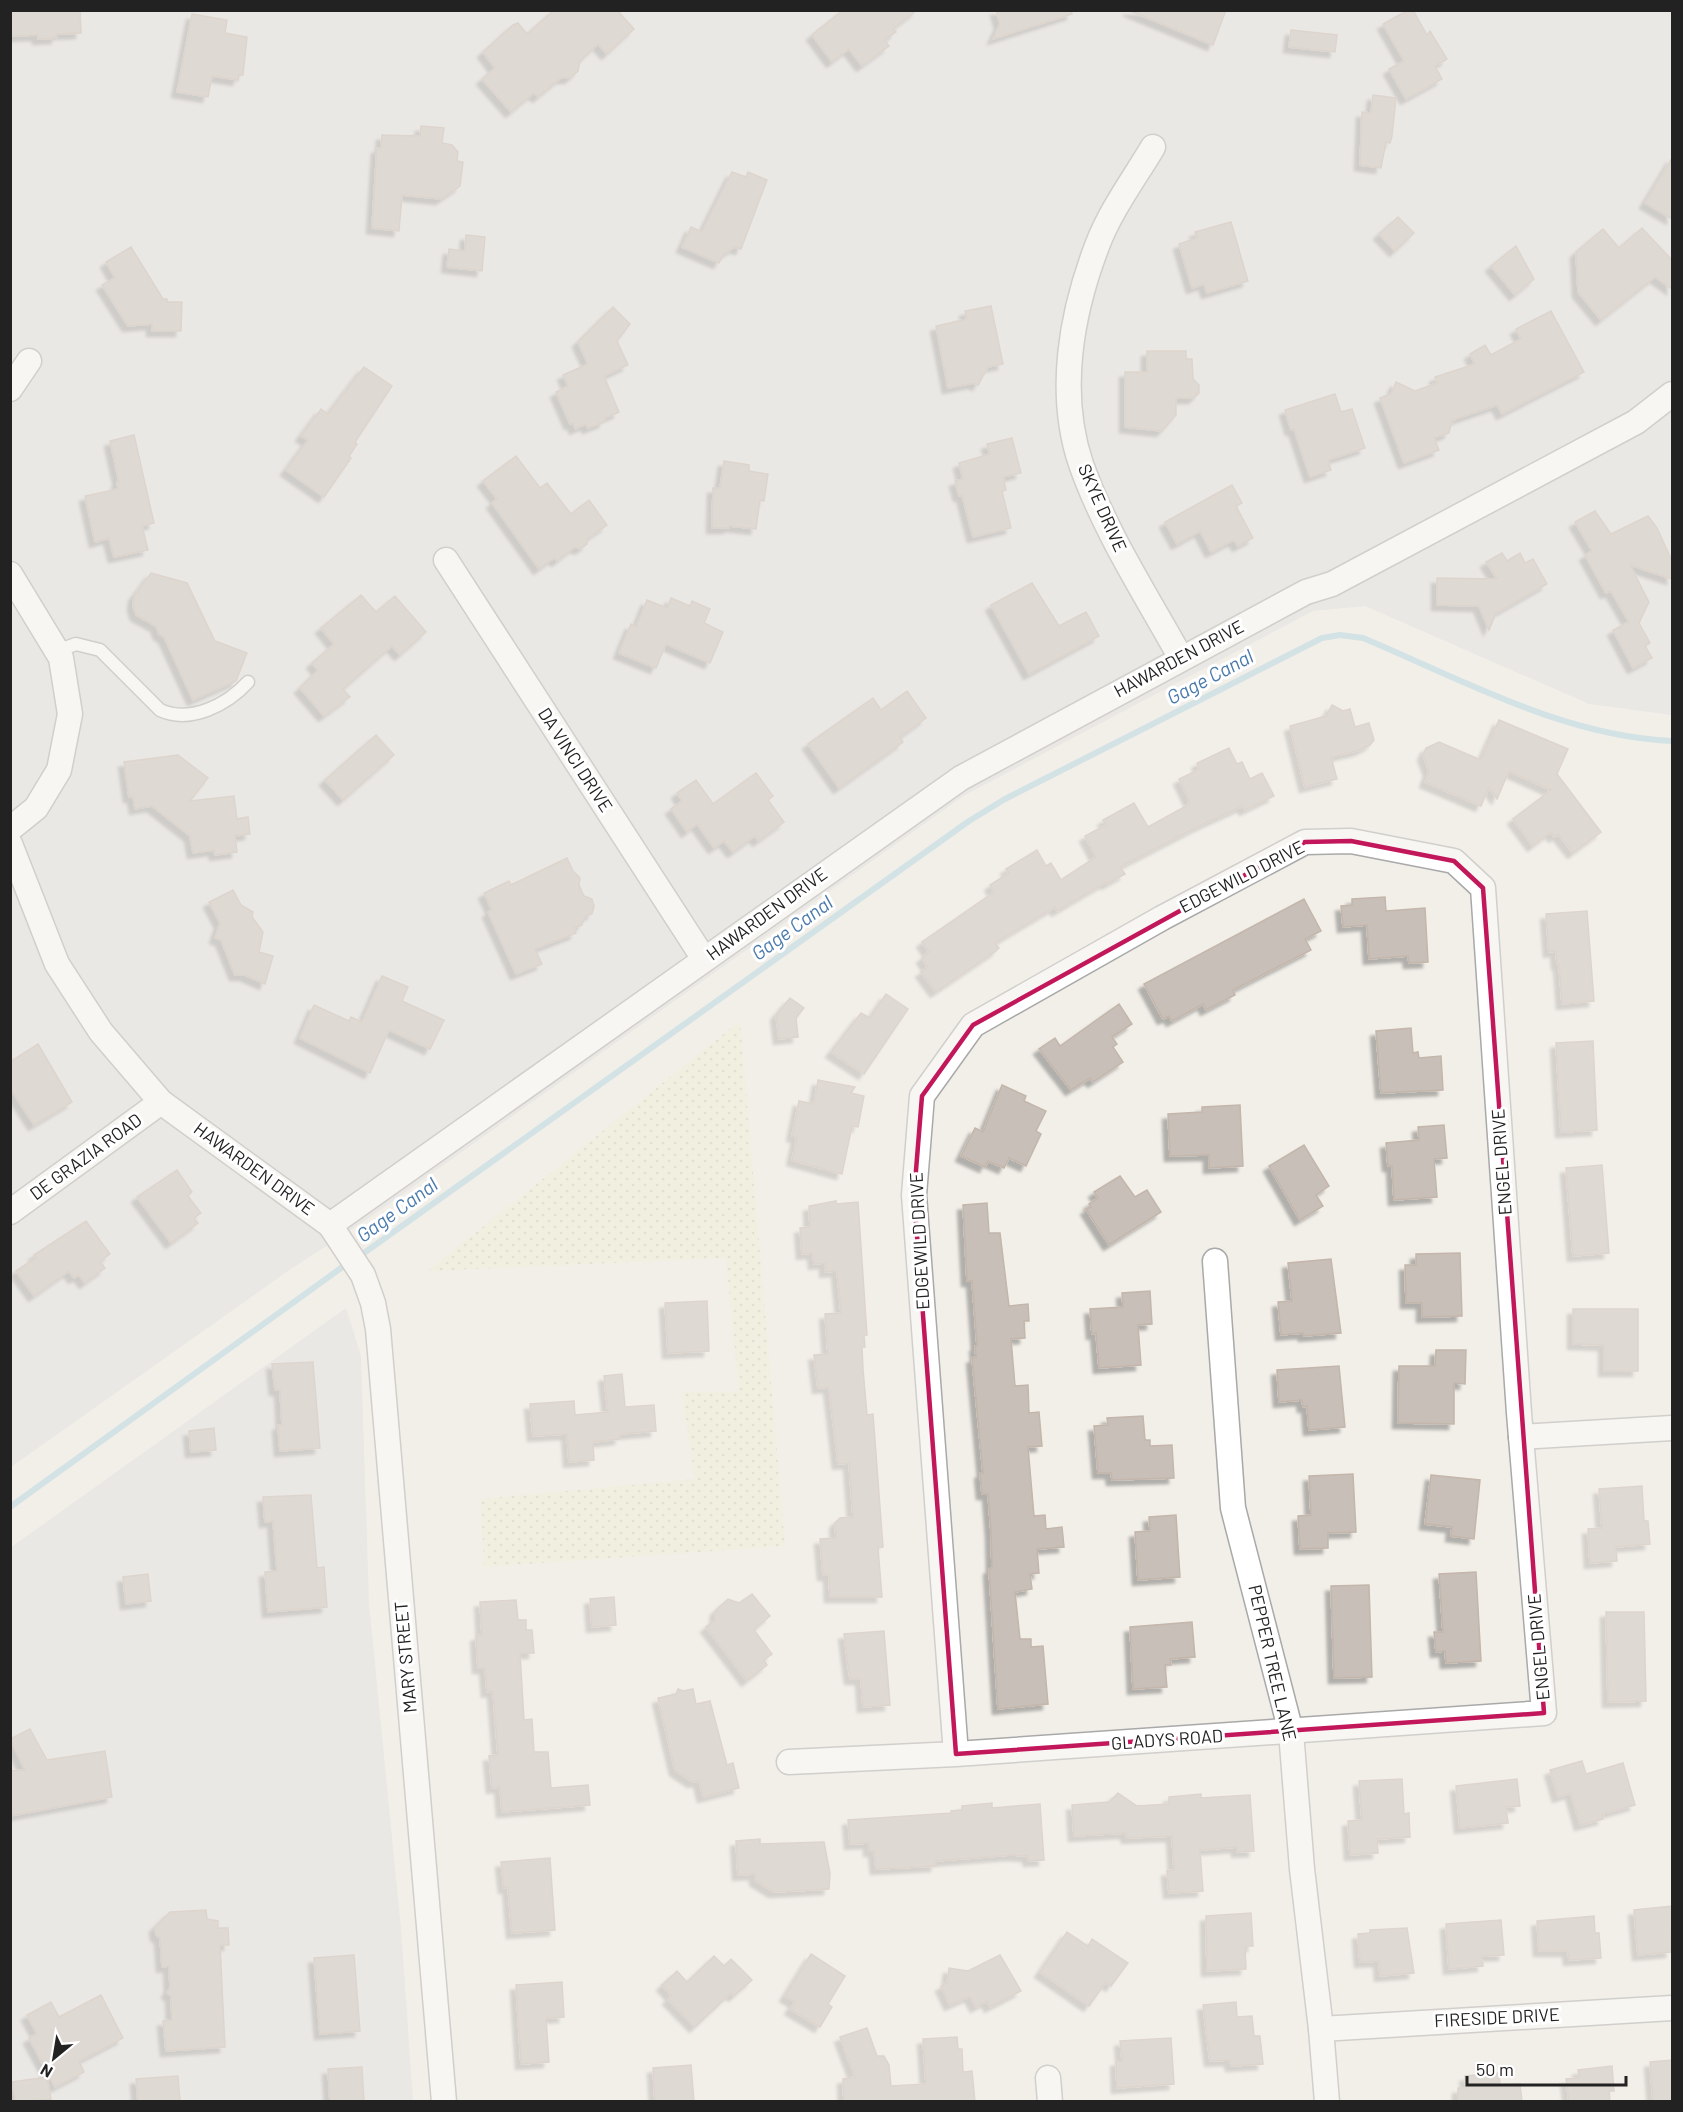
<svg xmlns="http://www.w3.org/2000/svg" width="1683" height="2112" font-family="Barlow,sans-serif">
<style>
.residential{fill:#e0dfdf}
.farmland{fill:url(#farmland-dots)}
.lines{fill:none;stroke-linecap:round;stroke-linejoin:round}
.stream{stroke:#aad3df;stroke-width:6}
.building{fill:#c7bfb8;stroke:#c4b6ab;stroke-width:1.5;filter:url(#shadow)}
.lane-casing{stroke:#a9a9a9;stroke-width:15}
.street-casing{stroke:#a9a9a9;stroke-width:27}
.lane{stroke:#fff;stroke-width:12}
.street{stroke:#fff;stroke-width:24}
.marked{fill:none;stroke:#c2185b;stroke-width:4.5;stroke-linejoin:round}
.labels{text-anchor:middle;stroke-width:6;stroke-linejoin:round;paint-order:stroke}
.street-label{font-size:18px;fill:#222;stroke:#fff}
.water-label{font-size:20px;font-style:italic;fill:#4a7aab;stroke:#fff}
</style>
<defs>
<pattern id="farmland-dots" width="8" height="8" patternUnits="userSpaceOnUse" patternTransform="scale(1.5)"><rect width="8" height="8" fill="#eef0d5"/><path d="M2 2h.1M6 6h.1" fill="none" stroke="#ccceb7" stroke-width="1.8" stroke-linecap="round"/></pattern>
<filter id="shadow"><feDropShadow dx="-5.5" dy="5.5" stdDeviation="1.5" flood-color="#0004"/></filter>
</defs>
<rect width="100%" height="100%" fill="#f2efe9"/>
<g class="residential">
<path d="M11 11H1672V715L1589 704 1365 606 1313 611 965 795 366 1220 288 1271 11 1467Z"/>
<path d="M346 1308 361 1356 369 1603 401 1929 413 2101H11L10 1548Z"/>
</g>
<path class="farmland" d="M740 1021 785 1546 484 1567 481 1499 695 1479 682 1392H739L726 1258 428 1271Z"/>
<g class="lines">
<g class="stream">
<path d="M357 1258 969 821 1005 799 1322 638 1340 635 1363 638C1463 680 1563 736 1672 741"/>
<path d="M10 1507 348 1263"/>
</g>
</g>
<g class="building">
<path d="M10 10H80L81 33 56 34 57 38 38 39V35L10 36Z"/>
<path d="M554 10H617L634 29 607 54 598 44 580 61 578 71 570 78H561L538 97 534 93 511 112 482 79 495 68 483 52 513 25 518 23 527 34Z"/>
<path d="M843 10H917L893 29 896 32 885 40 889 46 862 66 849 49 832 62 812 35Z"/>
<path d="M996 10H1071L1072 14 993 39 1000 24Z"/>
<path d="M1128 10H1226L1213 45Z"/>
<path d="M1408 10H1413L1427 35 1430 31 1447 59 1435 66 1442 79 1406 99 1389 69 1404 61 1383 24Z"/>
<path d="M192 14 227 20 225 33 247 37 243 75H239L238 80 212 76 208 97 177 92Z"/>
<path d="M1291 30 1337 35 1335 52 1289 47Z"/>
<path d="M1373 95 1396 98 1392 136 1390 143 1386 142 1381 168 1360 165 1362 112 1371 113Z"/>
<path d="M421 126 444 128 442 143 452 145 458 152 457 161 463 162 460 186 441 199 402 195 399 231 372 228 377 148H381L382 135 420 136Z"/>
<path d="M1672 158V219L1645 203Z"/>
<path d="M732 172 746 177 748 172 767 180 741 249 735 247 723 255 719 263 682 247 691 227 702 232Z"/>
<path d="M1398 217 1414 233 1395 251 1379 234Z"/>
<path d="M1231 222 1248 281 1207 293 1204 284 1192 288 1179 244 1197 238 1195 232Z"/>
<path d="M1642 228 1672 260V289L1655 277 1601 320 1578 292 1576 252 1603 229 1619 248Z"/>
<path d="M466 235 485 237 482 271 447 267 449 249 465 251Z"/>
<path d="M1516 246 1534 279 1515 295 1491 266Z"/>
<path d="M131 247 163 299H167V302H182L181 331H152V324L128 326 102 285 115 278 106 262Z"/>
<path d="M991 306 1003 364 988 367 978 385 973 383 948 388 936 326 967 319 965 311Z"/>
<path d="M613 307 630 324 617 341 628 365 604 376 619 412 605 418 604 422 588 428 586 424 575 429 573 423 570 424 556 392 568 386 563 375 588 364 578 342Z"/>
<path d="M1551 311 1584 372 1502 414 1497 405 1456 419 1452 421 1449 433 1434 438 1439 450 1404 463 1380 398 1391 394 1396 382 1415 391 1437 383 1435 377 1475 364 1470 354 1485 345 1491 355 1521 339 1516 329Z"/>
<path d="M1147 351H1186V359H1192L1193 379 1199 385V393L1194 398H1176V415L1162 431 1125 427V372H1147Z"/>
<path d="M364 367 392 386 355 442 357 444 349 456 351 458 324 497 286 470 308 440 301 436 321 409 328 414Z"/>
<path d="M1335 394 1341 412 1352 409 1365 448 1328 460 1331 470 1310 477 1294 429 1291 430 1285 410Z"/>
<path d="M134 435 154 523 142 526 148 550 114 557 109 538 95 542 85 496 118 489 117 482H119L110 441Z"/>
<path d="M1012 438 1021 473 1003 477 1006 490 1002 491 1011 528 973 537 962 495 959 496 955 481 963 479 959 463 990 454 987 444Z"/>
<path d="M516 456 540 488 547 483 571 514 589 500 607 525 587 539V544L580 549 575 547 557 561 554 558 539 569 492 503 497 499 483 481Z"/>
<path d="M724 461 749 465V471L768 474 764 501 760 500 756 529 729 526V528H712L713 488H720Z"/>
<path d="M1232 485 1242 503 1236 506 1253 538 1238 546 1234 540 1211 552 1200 531 1177 544 1165 522Z"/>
<path d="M1595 511 1611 534 1648 516 1657 528 1672 561V579L1630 565 1649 602 1639 623 1650 643 1645 646 1652 658 1633 668 1613 630 1629 622 1611 591 1606 593 1585 555 1592 551 1575 522Z"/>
<path d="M1502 553 1507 561 1520 553 1525 563 1533 559 1547 584 1496 613 1489 630 1479 606 1437 605V578L1497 579 1486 562Z"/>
<path d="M151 573 187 583 215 641 247 653 236 681 193 700 164 637 159 634 156 626 136 615 133 606 134 596Z"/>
<path d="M1032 583 1059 626 1086 612 1099 636 1029 674 991 605Z"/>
<path d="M361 595 376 612 395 596 426 632 400 655 392 646 343 689 350 697 324 716 300 688 318 670 312 663 334 644 321 628Z"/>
<path d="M671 598 690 606 692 601 710 609 704 623 723 632 710 663 666 644 656 668 619 653 631 624 636 627 647 600 667 608Z"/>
<path d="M907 691 926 718 900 737 903 742 839 788 808 744 873 698 881 710Z"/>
<path d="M1332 705 1343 711 1350 709 1355 727 1369 723 1374 740 1370 745 1360 750 1331 757 1337 779 1305 787 1290 726 1326 716Z"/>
<path d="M1499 720 1568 749 1557 774 1601 832 1573 853 1558 834 1554 837 1551 832 1533 846 1513 819 1551 790 1509 771 1497 799 1489 787 1481 806 1425 782 1429 771 1423 755 1426 748 1439 742 1481 760Z"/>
<path d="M376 735 394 755 343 800 325 780Z"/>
<path d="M1229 748 1237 764 1242 762 1250 779 1262 773 1274 796 1245 810 1243 806 1199 826 1120 867 1125 874 1107 884 1106 882 1057 911 1055 907 995 943 999 948 996 951 936 992 921 972 928 967 922 958 929 952 922 942 994 892 990 885 1009 873 1006 869 1037 850 1046 866 1051 863 1061 880 1096 857 1085 836 1106 825 1103 820 1134 803 1148 827 1188 805 1190 802 1179 779 1200 769 1197 763Z"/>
<path d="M178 755 208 778 190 801 234 796 237 819 248 817 250 834 235 836 237 852 215 855 214 850 193 853 190 836 152 806 135 809 133 797H129L124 762Z"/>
<path d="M756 773 773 796 768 800 784 822 758 841 755 836 733 852 724 841 714 848 697 824 687 832 671 809 682 801 677 793 696 780 713 804Z"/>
<path d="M567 858 573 871 580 878 579 885 584 896 592 899 594 906 592 914 585 916 582 925 574 928 576 933 535 949 542 964 516 974 488 912 492 910 484 893 509 881 511 885Z"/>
<path d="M233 890 241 905 253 912 252 917 263 932 259 952 273 956 265 984 245 975H235L221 940 215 938 220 923 209 902Z"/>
<path d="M1385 897 1386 911 1425 908 1428 962 1409 963 1408 956 1369 959 1367 925 1343 927 1341 906 1352 905V899Z"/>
<path d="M1304 899 1321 931 1305 939 1311 950 1233 990 1235 995 1206 1010 1203 1004 1172 1021 1169 1016 1163 1019 1144 984Z"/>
<path d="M1587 911 1594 1001 1562 1004 1559 964H1557L1556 951 1549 952 1546 914Z"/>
<path d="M382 976 408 987 402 1001 444 1020 430 1049 389 1030 370 1073 300 1038 314 1005 349 1021 351 1017 362 1022Z"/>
<path d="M886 994 908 1009 864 1074 831 1052 861 1013 870 1018Z"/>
<path d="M790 998 804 1008 796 1018 798 1037 779 1039 776 1015Z"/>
<path d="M1119 1004 1132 1024 1112 1037 1117 1044 1113 1047 1123 1062 1093 1082 1090 1078 1071 1090 1039 1049 1055 1038 1060 1046Z"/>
<path d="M1411 1028 1413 1053 1418 1052 1419 1058 1441 1056 1443 1090 1381 1093 1376 1031Z"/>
<path d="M1593 1041 1597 1130 1561 1132 1556 1043Z"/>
<path d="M38 1044 72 1102 34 1125 10 1088V1062Z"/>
<path d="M818 1080 855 1087 851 1093 864 1096 858 1127 852 1126 842 1174 792 1160 797 1137 792 1136 799 1101 814 1104Z"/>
<path d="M1002 1085 1026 1096 1024 1101 1046 1111 1036 1131 1041 1134 1026 1166 1009 1158 1004 1168 988 1161 985 1167 961 1156 975 1128 983 1132Z"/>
<path d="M1240 1105 1243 1166 1209 1168V1155L1170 1156 1168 1114 1202 1112V1107Z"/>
<path d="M1444 1125 1447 1158 1434 1159 1437 1197 1394 1200 1392 1166H1388L1386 1143 1419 1140 1418 1127Z"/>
<path d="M1304 1145 1329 1186 1316 1195 1323 1206 1300 1220 1269 1166Z"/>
<path d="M1602 1165 1609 1253 1573 1256 1566 1168Z"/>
<path d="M177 1170 192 1192 188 1196 201 1213 194 1218 198 1223 171 1243 137 1197Z"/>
<path d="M1120 1176 1135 1197 1147 1190 1161 1212 1109 1245 1086 1209 1091 1207 1089 1204 1098 1198 1094 1192Z"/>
<path d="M836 1201V1204L858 1202 867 1335H864L865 1347H862L863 1369 867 1415 873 1414 883 1547 878 1548 882 1597H830L829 1575H823L820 1539 836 1538 835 1523 840 1518 853 1517 849 1463 838 1464 829 1387 818 1388 814 1355 828 1354 825 1314 841 1313 837 1271 825 1272V1263L814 1264 813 1253 802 1254 800 1228 810 1227 809 1206Z"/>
<path d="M987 1203 989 1233H1000L1009 1306 1028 1304 1029 1321H1024L1025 1338 1011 1339 1015 1386 1028 1385 1029 1413 1039 1412 1042 1446 1028 1447 1034 1516 1045 1515 1046 1529 1062 1527 1064 1547 1037 1549 1039 1573 1030 1574 1032 1589 1015 1592 1020 1639H1031V1647L1043 1646 1048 1704 998 1709 989 1569 992 1568 991 1532 988 1494H982L980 1473H983L972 1358 976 1357 975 1346H977L972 1281H967L963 1205Z"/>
<path d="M86 1221 110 1254 100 1261 105 1268 85 1283 79 1275 74 1278 69 1271 34 1296 16 1271 36 1258 34 1255Z"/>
<path d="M1460 1253 1462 1316 1422 1317V1303H1406L1405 1265H1416V1254Z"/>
<path d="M1331 1259 1341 1333 1304 1336 1303 1333 1281 1335 1278 1302 1292 1301 1288 1263Z"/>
<path d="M1150 1291 1152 1324 1138 1325 1141 1365 1099 1368 1096 1333 1092 1334 1090 1309 1123 1307 1122 1293Z"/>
<path d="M707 1301 709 1351 668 1353 665 1303Z"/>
<path d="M1573 1309H1638V1371H1604V1345L1573 1344Z"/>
<path d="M1436 1350H1466L1465 1384 1454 1383V1424L1398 1423 1399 1366H1435Z"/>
<path d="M313 1362 320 1448 280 1451 278 1425H282L280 1390H275L272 1364Z"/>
<path d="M1339 1366 1345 1427 1309 1430 1307 1406 1303 1407 1302 1400 1279 1402 1277 1370Z"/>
<path d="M622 1374 625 1407 654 1405 656 1431 620 1434V1439L593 1442 594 1460 569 1462 567 1434 533 1436 530 1404 574 1401 575 1415 608 1412 604 1376Z"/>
<path d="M1143 1416 1145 1440H1150V1446L1172 1445 1174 1478 1112 1480 1111 1473H1098L1094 1426 1108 1425 1107 1418Z"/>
<path d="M214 1428 216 1450 191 1452 189 1431Z"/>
<path d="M1353 1474 1356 1532 1328 1533V1548L1300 1549 1298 1516 1311 1515 1309 1476Z"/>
<path d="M1431 1475 1480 1480 1474 1539 1451 1536 1452 1527 1425 1524Z"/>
<path d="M1642 1486 1644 1521H1648L1650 1544 1616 1547 1617 1561 1590 1563 1588 1529 1602 1528 1599 1489Z"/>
<path d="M311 1495 317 1568 324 1567 327 1607 268 1612 265 1572 277 1571 273 1521 265 1522 263 1497Z"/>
<path d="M1176 1515 1180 1577 1138 1580 1135 1532 1150 1531 1149 1517Z"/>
<path d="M1476 1572 1481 1661 1446 1663 1445 1651 1436 1652 1434 1632H1443L1439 1574Z"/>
<path d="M148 1574 151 1601 126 1604 123 1577Z"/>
<path d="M1369 1585 1372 1677 1334 1678 1331 1586Z"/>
<path d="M752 1594 770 1616 754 1630 772 1654 764 1660 767 1665 747 1681 706 1627 715 1620 716 1610 728 1599 739 1603Z"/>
<path d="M614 1597 616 1625 592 1627 590 1599Z"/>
<path d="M516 1600 518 1620H526V1630H532L534 1653H520L524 1720 532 1719 534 1752H548L551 1788 588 1785 590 1805 502 1812 500 1787 492 1788 489 1756 498 1755 493 1691 487 1692 485 1668H478L476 1636 482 1635 480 1602Z"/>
<path d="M1606 1612H1644L1646 1701 1608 1702Z"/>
<path d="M1192 1622 1195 1657 1170 1659 1171 1665H1165L1167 1687 1133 1689 1130 1627Z"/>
<path d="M884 1631 890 1705 863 1707 861 1679H850L844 1634Z"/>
<path d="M678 1689 683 1691 693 1689 696 1704 710 1701 727 1765 733 1763 739 1788 703 1797 699 1781 693 1782 675 1770 658 1698 676 1694Z"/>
<path d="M30 1729 47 1760 105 1751 112 1797 10 1816V1771L25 1770 10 1739Z"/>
<path d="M1582 1761 1586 1774 1623 1763 1635 1805 1602 1814 1603 1819 1580 1825 1571 1793 1558 1797 1550 1770Z"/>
<path d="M1402 1779 1404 1814 1409 1813 1410 1837 1377 1839 1378 1853 1350 1855 1348 1821 1362 1820 1359 1781Z"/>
<path d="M1517 1779 1520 1806 1506 1807 1508 1823 1460 1828 1456 1786Z"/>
<path d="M1118 1793 1137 1806 1169 1804V1797L1201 1794V1798L1250 1795 1254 1851 1237 1852V1847L1200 1850 1203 1891 1169 1893 1167 1871 1174 1870 1172 1836 1127 1838 1126 1833 1074 1836 1072 1805 1109 1802Z"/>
<path d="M992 1803V1808L1040 1804 1044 1860 1029 1861 1028 1856 1011 1855 936 1861V1866L876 1869 874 1851H869V1843L850 1844 848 1820 952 1813 951 1811 962 1810V1806Z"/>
<path d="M760 1839V1844L824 1842 830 1873 829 1889 774 1892 755 1880V1874L738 1875 736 1841Z"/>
<path d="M550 1858 555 1930 512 1933 508 1887 504 1888 501 1862Z"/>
<path d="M1672 1906 1671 1952 1638 1955 1634 1910Z"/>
<path d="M206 1910 207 1919 218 1921V1928H228L229 1945H220L225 2047 166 2051 163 2021 172 2020 171 1996 167 1993 170 1987 169 1966 162 1967 160 1938 156 1935 155 1927 170 1912Z"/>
<path d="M1251 1913 1253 1946H1245L1246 1969 1207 1971 1206 1916Z"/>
<path d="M1594 1916 1595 1933H1599L1601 1958 1569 1960 1568 1951H1539L1537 1921Z"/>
<path d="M1501 1920 1504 1955 1482 1956 1483 1966 1449 1969 1446 1924Z"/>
<path d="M1407 1928 1414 1973 1380 1976 1379 1961 1360 1962 1358 1934 1370 1933V1930Z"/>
<path d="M1067 1932 1088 1946 1092 1939 1128 1963 1111 1986 1106 1982 1089 2006 1040 1972Z"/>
<path d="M811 1954 845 1976 828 2004 832 2007 820 2027 790 2009 795 2002 785 1996Z"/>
<path d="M354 1955 360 2031 320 2034 314 1958Z"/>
<path d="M1000 1955 1021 1991 990 2007 987 2001 976 2007 970 1996 950 2005 941 1986 947 1983 949 1968 968 1971Z"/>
<path d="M714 1956 724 1966 731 1959 752 1980 734 1996 731 1993 695 2027 668 1999 672 1996 662 1985 677 1971 687 1982Z"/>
<path d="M562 1982 564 2017 546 2018 549 2062 521 2064 516 1985Z"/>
<path d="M101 1995 123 2038 79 2061 84 2072 55 2087 29 2038 37 2034 27 2015 51 2002 59 2017Z"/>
<path d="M1236 2002 1237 2017 1252 2016 1254 2036H1260L1263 2064 1231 2066 1230 2060 1210 2061 1203 2005Z"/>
<path d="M867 2028 877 2056H884L889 2065 891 2086 926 2084 923 2039 957 2037 958 2049H962L963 2072 972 2071 975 2102H844L843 2079 855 2077 840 2037Z"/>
<path d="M1171 2038 1174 2084 1117 2088 1116 2061H1122L1120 2041Z"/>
<path d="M1672 2060V2102H1653L1650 2062Z"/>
<path d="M691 2065 694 2102H655L653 2068Z"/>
<path d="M1612 2066 1614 2091H1609L1610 2102H1569L1566 2079 1579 2078 1578 2070Z"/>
<path d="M362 2067 364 2102H330L328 2069Z"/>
<path d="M1499 2073 1500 2085 1520 2084 1522 2102H1458V2088H1466L1465 2076Z"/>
<path d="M178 2076 180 2102H138L136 2079Z"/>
<path d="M47 2077 51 2099 16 2102 12 2082Z"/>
</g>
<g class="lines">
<defs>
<path id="lane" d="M57 651 76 644 100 650 160 710C190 724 227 705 248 682"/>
<g id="street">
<path d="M1153 147C1134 179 1110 211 1097 246 1071 314 1057 393 1081 464 1105 532 1146 595 1181 658"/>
<path d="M10 389 29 361"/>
<path d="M446 560 704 959"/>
<path d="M10 574 61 658 70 714 59 770 36 808 10 829"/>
<path d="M10 844 57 964 101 1032 161 1102 330 1225 363 1275 373 1303 378 1329 444 2102"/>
<path d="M10 1212 161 1102"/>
<path d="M330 1225 961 778 1306 592 1332 584 1636 422 1672 394"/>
<path d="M1215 1261 1233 1508 1291 1732 1302 1869 1321 2029 1327 2102"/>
<path d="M1521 1437 1672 1428"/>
<path d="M789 1762 956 1754 1544 1713 1519 1413 1483 888 1454 861 1351 841 1305 842 1162 918 973 1025 922 1096 914 1195 956 1754"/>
<path d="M1321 2029 1672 2008"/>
<path d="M1048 2078 1050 2102"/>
</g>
</defs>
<use href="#lane" class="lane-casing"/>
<use href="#street" class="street-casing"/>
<use href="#lane" class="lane"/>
<use href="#street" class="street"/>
</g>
<path d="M0 0H1683V2112H0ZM1351 841 1454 861 1483 888 1544 1713 956 1754 914 1195 922 1096 973 1025 1305 842Z" fill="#f2efe9" fill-opacity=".55" fill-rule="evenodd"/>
<path class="marked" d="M1351 841 1454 861 1483 888 1544 1713 956 1754 914 1195 922 1096 973 1025 1305 842Z"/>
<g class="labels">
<g class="street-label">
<text transform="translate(1102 508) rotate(66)" y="6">SKYE DRIVE</text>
<text transform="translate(1179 659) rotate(-28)" y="6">HAWARDEN DRIVE</text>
<text transform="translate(575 760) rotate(57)" y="6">DA VINCI DRIVE</text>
<text transform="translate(1242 877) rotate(-27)" y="6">EDGEWILD DRIVE</text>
<text transform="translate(767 914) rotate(-36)" y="6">HAWARDEN DRIVE</text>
<text transform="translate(86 1157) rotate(-36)" y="6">DE GRAZIA ROAD</text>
<text transform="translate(1502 1162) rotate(-94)" y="6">ENGEL DRIVE</text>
<text transform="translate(254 1169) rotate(36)" y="6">HAWARDEN DRIVE</text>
<text transform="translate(920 1241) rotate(-93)" y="6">EDGEWILD DRIVE</text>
<text transform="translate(1539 1647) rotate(-95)" y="6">ENGEL DRIVE</text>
<text transform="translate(406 1657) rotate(-95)" y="6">MARY STREET</text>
<text transform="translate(1272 1663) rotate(77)" y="6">PEPPER TREE LANE</text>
<text transform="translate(1167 1740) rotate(-4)" y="6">GLADYS ROAD</text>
<text transform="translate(1497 2018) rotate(-3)" y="6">FIRESIDE DRIVE</text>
</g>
<g class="water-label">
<text transform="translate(1210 677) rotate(-28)" y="7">Gage Canal</text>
<text transform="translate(792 928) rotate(-36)" y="7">Gage Canal</text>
<text transform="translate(397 1210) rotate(-36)" y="7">Gage Canal</text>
</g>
</g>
<rect width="1683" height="2112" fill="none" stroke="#222222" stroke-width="24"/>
<g transform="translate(54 2058) rotate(210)" stroke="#ffffff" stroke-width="4.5" paint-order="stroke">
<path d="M0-4.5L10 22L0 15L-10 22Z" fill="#222222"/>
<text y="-9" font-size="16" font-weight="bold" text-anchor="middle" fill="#222222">N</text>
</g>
<path d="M1467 2076v9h159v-9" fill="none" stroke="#222222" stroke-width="3"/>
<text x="1476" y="2076" font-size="18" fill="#222222" stroke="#ffffff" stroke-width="4.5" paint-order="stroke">50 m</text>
</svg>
